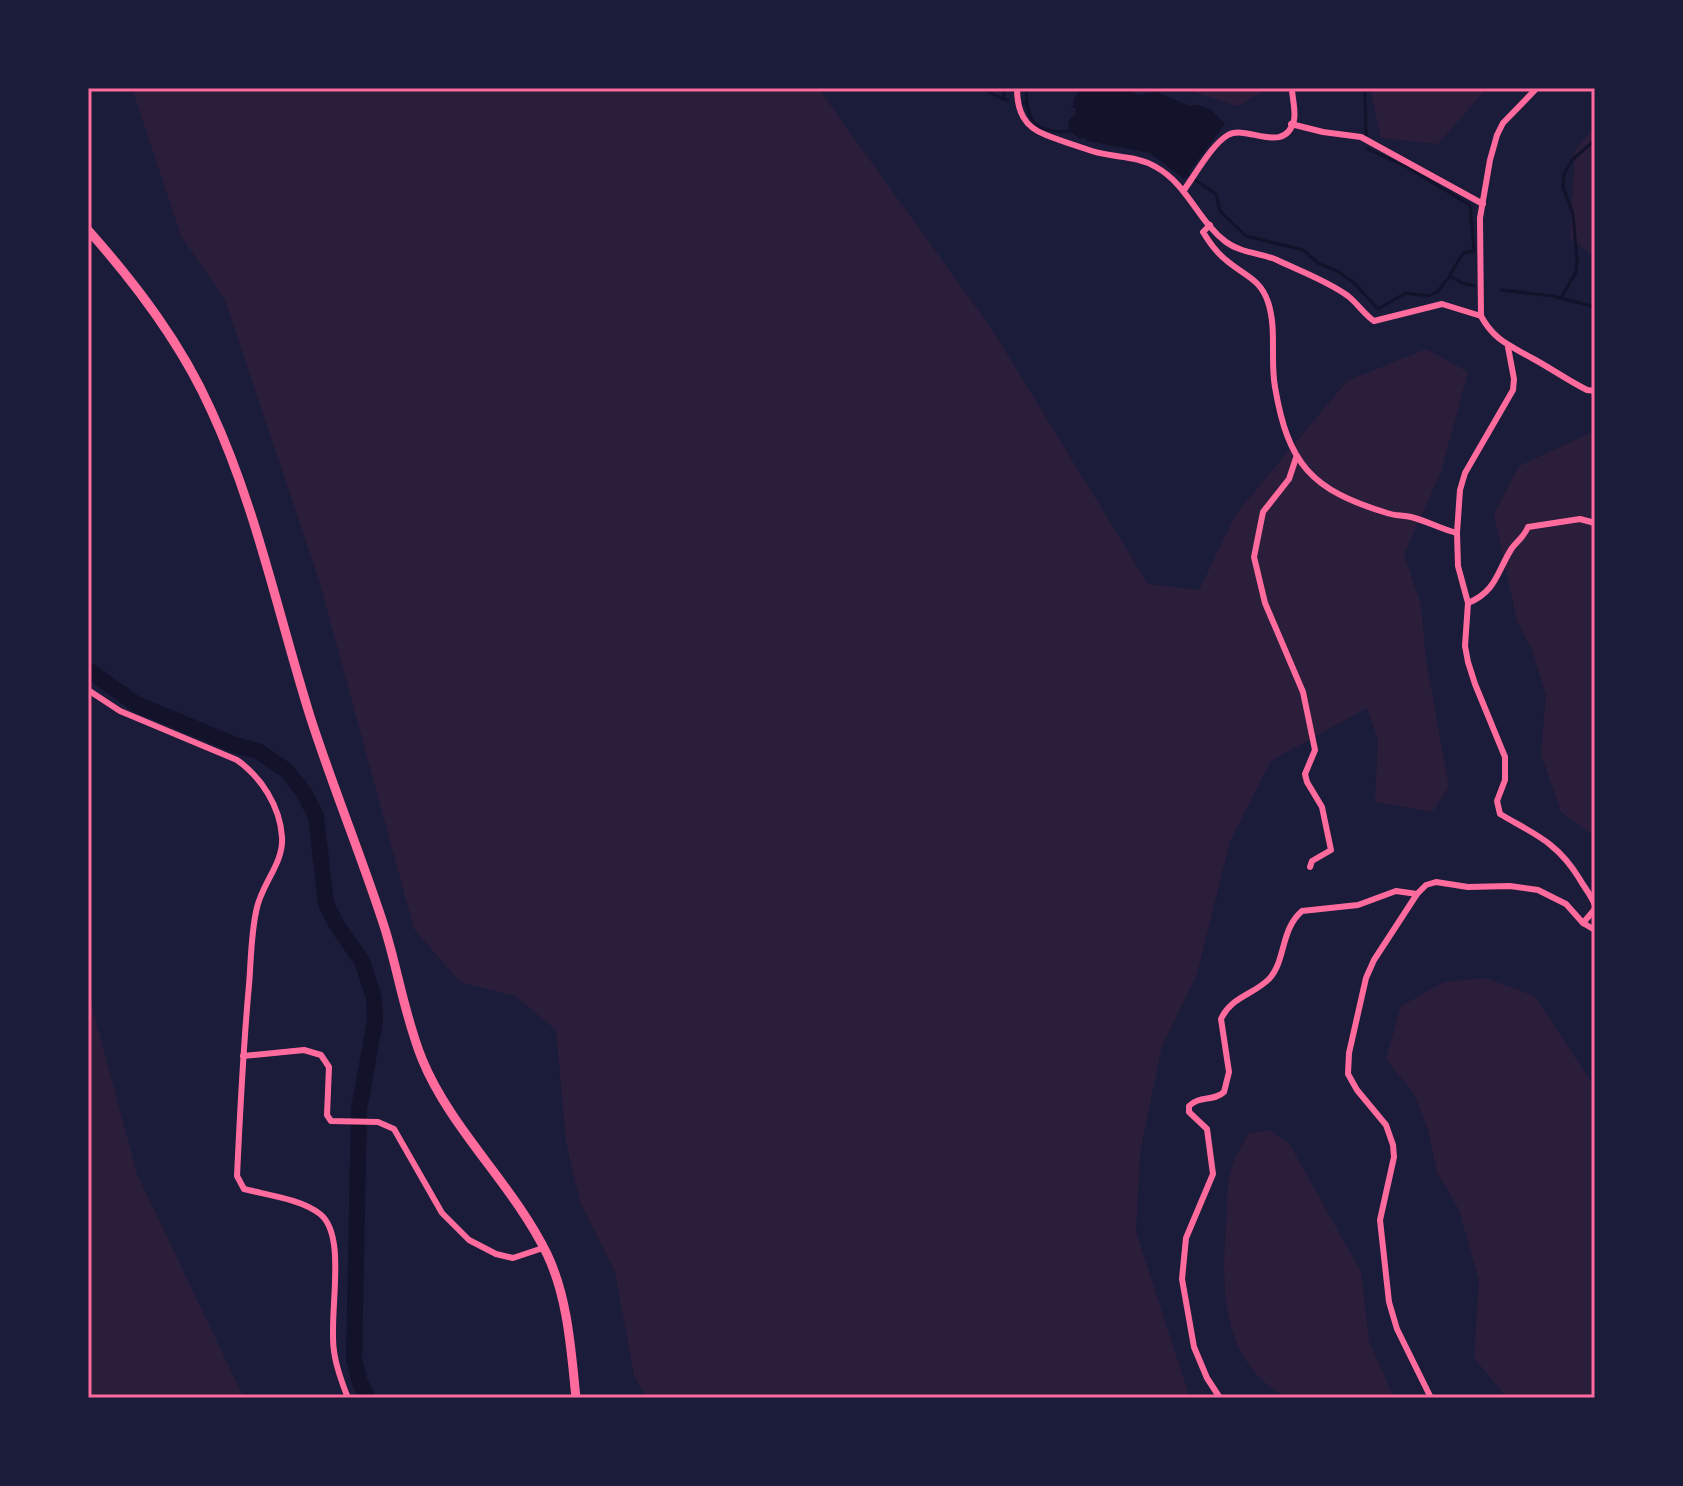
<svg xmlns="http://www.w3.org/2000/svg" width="1683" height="1486" font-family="'Source Sans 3',sans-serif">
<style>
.green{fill:#2a1e3b}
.water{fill:#12122b}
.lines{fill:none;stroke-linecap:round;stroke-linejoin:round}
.stream{stroke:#12122b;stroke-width:3}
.river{stroke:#12122b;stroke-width:16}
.minor{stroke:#ff6b9d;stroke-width:6}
.primary{stroke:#ff6b9d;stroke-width:9}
.neatline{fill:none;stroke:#ff6b9d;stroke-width:3}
</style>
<rect width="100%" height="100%" fill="#1b1b3a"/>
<g class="green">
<path d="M132 88H818L993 331 1148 584 1199 590 1236 514 1347 381 1426 349 1468 372 1441 472 1404 554 1421 605 1426 660 1449 787 1432 812 1375 802 1378 740 1367 708 1271 761 1230 841 1197 974 1162 1046 1140 1153 1136 1232 1190 1398H646L634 1375 615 1272 580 1202 566 1142 556 1030 515 996 460 982 414 929 319 580 225 300 181 236Z"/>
<path d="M1181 88H1264V91L1238 106Z"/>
<path d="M1370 88H1487L1438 144 1381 138Z"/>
<path d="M1595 126V257L1570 238 1575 151Z"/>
<path d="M1595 431V837L1561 812 1541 754 1546 695 1532 650 1517 621 1494 514 1519 466Z"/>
<path d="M1485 978 1535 996 1595 1088V1398H1507L1474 1358 1479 1280 1459 1210 1437 1172 1428 1130 1414 1094 1386 1059 1401 1006 1444 982Z"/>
<path d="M88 992 137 1174 244 1398H88Z"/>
<path d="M1269 1130 1289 1143 1361 1272 1369 1341 1394 1398H1289C1222 1366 1221 1291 1226 1227 1227 1207 1226 1185 1232 1166 1235 1155 1243 1144 1249 1133Z"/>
</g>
<path class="water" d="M1086 88H1123L1139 95 1157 92 1189 106 1197 105 1210 109 1225 124 1184 179 1150 153 1087 141 1085 137 1080 139 1070 131 1068 122 1076 113 1075 108 1071 107 1074 105 1073 100 1079 92Z"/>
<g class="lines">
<g class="stream">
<path d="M981 88 1003 99"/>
<path d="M1005 88 1003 99 1008 100"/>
<path d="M1026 88 1027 104"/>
<path d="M1365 88 1366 135"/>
<path d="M1024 103 1027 104C1028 110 1030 118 1034 122 1042 131 1063 134 1072 130"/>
<path d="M1368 149 1405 166 1470 205 1474 251 1463 253 1450 275"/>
<path d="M1185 173 1216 194 1220 211 1246 236 1303 250 1318 263 1339 272 1354 283 1378 309 1406 293 1428 296 1437 292 1450 276 1462 283 1475 286"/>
<path d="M1501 290 1553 296 1595 307"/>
<path d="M1561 298 1576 272 1577 260 1573 214 1563 187 1564 174 1572 160 1595 140"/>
</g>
<path class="river" d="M88 670 136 704 235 745 258 751 286 770 303 791 316 816 326 904 338 927 362 961 374 998 375 1021 359 1109 354 1359 360 1383 368 1398"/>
<g class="minor">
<path d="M1017 88C1017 111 1024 127 1046 135 1061 141 1077 146 1092 151 1113 158 1136 155 1156 167 1188 185 1198 221 1226 242 1241 253 1261 253 1277 260 1300 271 1328 281 1348 296 1358 304 1364 314 1374 321L1442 304 1481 316"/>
<path d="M1537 88 1503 123 1497 135 1490 160 1480 218 1481 316C1494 340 1509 345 1530 357 1549 367 1567 380 1587 390L1595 391"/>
<path d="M1291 124 1323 132 1361 137 1483 204"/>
<path d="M1184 190C1195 175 1212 144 1228 135 1247 124 1285 156 1294 120 1296 111 1292 97 1292 88"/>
<path d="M1210 225 1203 232C1209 242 1217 253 1226 260 1243 275 1260 278 1268 302 1277 329 1270 359 1275 387 1288 464 1311 490 1387 513 1395 516 1403 515 1411 517 1427 521 1441 529 1457 533"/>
<path d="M1508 347 1514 379 1513 390 1465 473 1460 490 1457 533 1458 566 1468 603 1465 646 1468 662 1475 684 1505 757V780L1497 801 1500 814C1534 834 1557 842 1579 878 1584 887 1591 895 1595 905"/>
<path d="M1296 458 1289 479 1263 512 1254 557 1265 603 1303 692 1315 750 1305 774 1307 782 1322 807 1331 850 1312 861 1310 867"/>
<path d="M1468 603C1497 591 1497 571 1512 548 1518 540 1524 537 1528 527L1580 519 1595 523"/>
<path d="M88 690 120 711 237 760C261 777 280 806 282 837 284 864 260 885 256 912 251 935 251 961 249 985 243 1049 240 1112 237 1176L244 1189C267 1195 301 1199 320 1214 348 1236 328 1315 334 1351 336 1367 342 1383 348 1398"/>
<path d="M1583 923 1595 909"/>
<path d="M243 1056 304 1050 321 1055 329 1067 327 1115 331 1121 378 1122 394 1129 442 1213 469 1240 496 1254 513 1258 543 1248"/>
<path d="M1220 1398 1207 1378 1194 1347 1182 1279 1186 1238 1213 1174 1207 1129 1189 1112V1106C1200 1095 1213 1102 1224 1092L1229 1072 1221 1019C1231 997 1253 995 1269 979 1286 961 1280 930 1302 911L1358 905 1396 891 1417 894"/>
<path d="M1431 1398 1397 1329 1389 1302 1380 1220 1394 1157 1393 1145 1386 1125 1357 1090 1348 1074 1349 1053 1366 978 1374 960 1417 894 1426 885 1436 882 1468 887 1510 886 1538 890 1566 904 1583 923 1595 930"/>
</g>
<path class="primary" d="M88 230C136 284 181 343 211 410 256 507 278 614 310 716 333 788 362 857 385 929 398 971 405 1017 422 1059 451 1130 513 1184 547 1254 568 1298 571 1350 576 1398"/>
</g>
<rect width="1683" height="1486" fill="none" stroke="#1b1b3a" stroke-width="180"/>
<rect x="90" y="90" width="1503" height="1306" class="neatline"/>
</svg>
